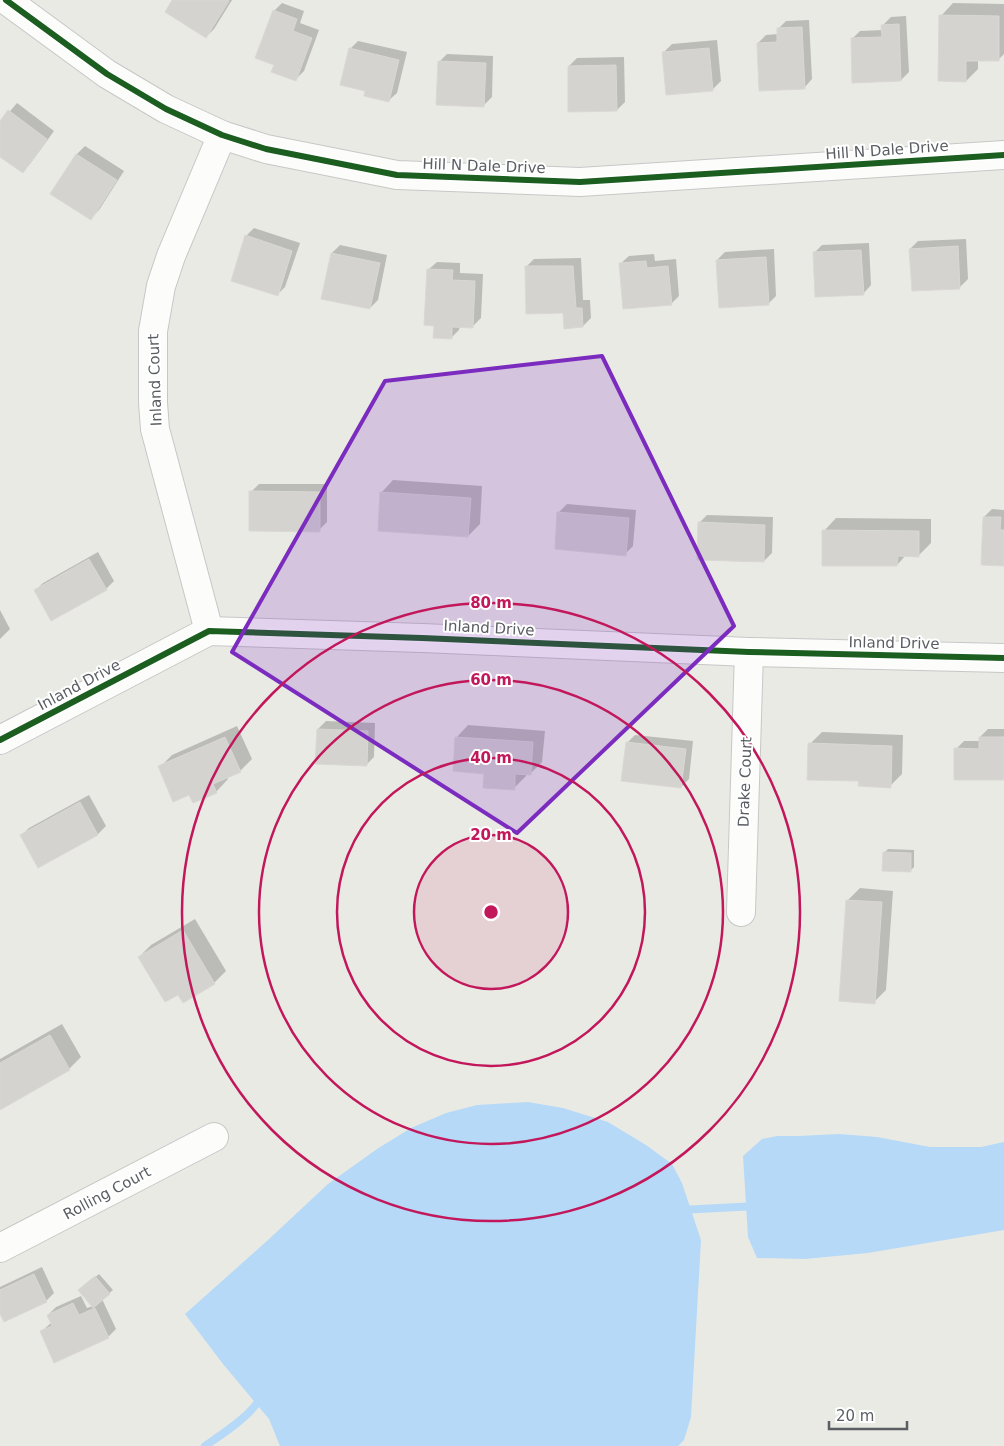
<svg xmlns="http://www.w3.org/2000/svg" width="1004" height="1446" font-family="'DejaVu Sans',sans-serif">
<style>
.water{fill:#b6d9f7}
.shadow{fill:#0003}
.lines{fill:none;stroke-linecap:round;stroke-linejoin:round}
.stream{stroke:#b6d9f7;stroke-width:8}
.building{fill:#d4d3d0;stroke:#dad8d4}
.minor-casing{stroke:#c7c7c7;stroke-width:30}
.minor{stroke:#fcfcfb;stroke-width:28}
.cycleway-casing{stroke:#fff;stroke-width:9}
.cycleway{stroke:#1b5e20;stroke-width:6}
.marked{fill:#7b2cbf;fill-opacity:0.2;stroke:#7b2cbf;stroke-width:4;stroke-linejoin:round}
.ring{fill:none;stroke:#c2185b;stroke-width:2.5}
.labels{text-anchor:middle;stroke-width:4;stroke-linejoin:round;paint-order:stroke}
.street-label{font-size:15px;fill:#5a5e63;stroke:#fff}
.centre{fill:#c2185b;stroke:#fff;stroke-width:2.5}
.ring-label{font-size:15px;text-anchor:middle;font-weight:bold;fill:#c2185b;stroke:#fff;stroke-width:4;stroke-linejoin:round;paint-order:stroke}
</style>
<rect width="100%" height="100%" fill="#eaeae5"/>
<g class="water">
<path d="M528 1102 563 1108 608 1122 646 1145 672 1164 682 1183 701 1240 691 1417 684 1440 678 1446H280L269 1419 223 1364 185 1314 268 1240 328 1184 377 1149 411 1128 446 1113 477 1105Z"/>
<path d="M839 1134 877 1137 930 1147H981L1004 1142V1230L868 1253 805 1259 757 1258 748 1237 743 1156 762 1139 777 1136H798Z"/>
</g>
<g class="shadow">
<path d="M174 0H232L214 29 206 37Z"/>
<path d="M282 3 304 11 300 23 319 30 304 71 296 79 275 65 274 11Z"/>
<path d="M953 3 1004 4V54L998 60H978V69L966 81 941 16Z"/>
<path d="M906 16 909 72 901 80 852 39 860 31 883 30V25L891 17Z"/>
<path d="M809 20 812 79 804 88 758 43 766 35 778 34V29L786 21Z"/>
<path d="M717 40 721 81 713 89 667 94 664 52 672 44Z"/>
<path d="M358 41 407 52 397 93 388 101 366 90 350 49Z"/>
<path d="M447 54 493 56 492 97 484 105 439 62Z"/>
<path d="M624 57 625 102 617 110 569 66 577 58Z"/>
<path d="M17 103 54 131 30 164 23 171 0 155V123Z"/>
<path d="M85 146 124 171 99 210 91 218 52 193 77 154Z"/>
<path d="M254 228 300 243 285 287 277 295 246 236Z"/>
<path d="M966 239 968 279 960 287 910 249 918 241Z"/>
<path d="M869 243 871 285 863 294 814 253 822 245Z"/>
<path d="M340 245 387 255 378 300 370 308 332 253Z"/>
<path d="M774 249 776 296 768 304 717 260 725 252Z"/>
<path d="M654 254 655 261 676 259 679 296 671 304 620 264 629 256Z"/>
<path d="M581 258 583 300H590L591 318 583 326 564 311 526 267 534 259Z"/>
<path d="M437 262 460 263V273L483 274 481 318 473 326H460L459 330 451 338 435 325 428 270Z"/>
<path d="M393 480 482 486 480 524 468 536 381 493Z"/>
<path d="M259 484H327V522L319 530 251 492Z"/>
<path d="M567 504 636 510 633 546 625 554 559 512Z"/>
<path d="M992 509 1004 510V565L984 517Z"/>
<path d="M707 515 773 517 772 553 764 561 699 523Z"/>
<path d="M836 518 931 519V543L919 555H906L897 565 824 531Z"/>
<path d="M98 552 114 581 106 589 35 591 43 583Z"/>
<path d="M0 610 10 629 0 639Z"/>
<path d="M326 721 375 723 374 757 366 765 318 729Z"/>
<path d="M468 725 545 731 542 762 530 774H526V776L514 788 456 738Z"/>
<path d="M237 726 252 759 240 771 227 776 228 779 216 792 190 793 160 767 172 755Z"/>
<path d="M988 729H1004V779L956 749 964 741H980V737Z"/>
<path d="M822 732 903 735 902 774 890 786 860 780 810 744Z"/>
<path d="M635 735 693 741 689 779 681 787 627 743Z"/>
<path d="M89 795 106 826 98 834 38 867 21 836 29 828Z"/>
<path d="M888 849 914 850V867L910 871 884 853Z"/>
<path d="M860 888 893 891 886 990 874 1002 848 900Z"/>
<path d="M195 919 226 971 214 983 178 993 139 957 151 945Z"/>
<path d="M62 1024 81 1057 69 1069 0 1107V1059Z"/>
<path d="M42 1267 54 1293 46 1301 0 1311V1287Z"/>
<path d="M99 1274 113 1290 102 1299 116 1329 108 1337 42 1331 52 1322 48 1315 56 1307 81 1296 87 1308 93 1306 84 1287Z"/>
</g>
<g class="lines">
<g class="stream">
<path d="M681 1210 757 1206"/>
<path d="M205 1446C222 1434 251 1416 261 1397"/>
</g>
</g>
<g class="building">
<path d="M172 0H228L229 1 206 38 165 12Z"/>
<path d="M273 10 297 19 293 31 312 38 296 81 271 72 274 65 255 58Z"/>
<path d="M939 15 999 16V61H966V82L938 81Z"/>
<path d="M899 24 901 81 852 83 851 38 882 37 881 25Z"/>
<path d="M802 27 805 89 759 91 757 43 777 42V28Z"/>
<path d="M349 48 399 60 389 102 364 96 365 91 340 85Z"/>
<path d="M709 48 713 91 666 95 662 52Z"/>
<path d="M438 61 486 63 484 107 436 105Z"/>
<path d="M616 65 617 111 568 112V66Z"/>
<path d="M8 110 47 139 23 173 0 157V121Z"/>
<path d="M76 154 117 180 91 220 50 194Z"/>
<path d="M245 235 292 251 278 296 231 281Z"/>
<path d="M958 246 960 289 912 291 909 249Z"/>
<path d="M861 250 864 295 815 297 813 252Z"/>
<path d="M331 253 380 263 370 309 321 299Z"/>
<path d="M766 257 769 305 719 308 716 260Z"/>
<path d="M646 261 647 268 668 266 672 305 623 309 619 263Z"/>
<path d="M525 266H573L576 308H582L583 327 564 329 563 313 526 314Z"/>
<path d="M427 269 453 270 452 280 475 281 473 328 452 327V339L433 338 434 326 424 325Z"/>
<path d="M249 491 320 492V532L249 531Z"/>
<path d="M380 492 471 498 468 537 378 531Z"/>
<path d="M557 512 629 518 626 556 555 549Z"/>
<path d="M983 517H1001L1000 530H1004V566L981 565Z"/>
<path d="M698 522 765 525 764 562 697 560Z"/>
<path d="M822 530 919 531V557L898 556 897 566H822Z"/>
<path d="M89 559 107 590 51 621 34 590Z"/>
<path d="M317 729 368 731 367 766 315 764Z"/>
<path d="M225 737 241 772 213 784 217 793 193 803 189 795 173 802 158 766Z"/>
<path d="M455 737 533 742 531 775 515 774V790L483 788 484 774 453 771Z"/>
<path d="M979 737H1004V780H954V748L979 749Z"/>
<path d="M626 742 686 749 681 788 621 781Z"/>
<path d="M808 743 892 746 891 788 858 786 859 781 807 780Z"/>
<path d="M80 802 98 835 38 868 20 835Z"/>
<path d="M883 852 911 853V872L882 871Z"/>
<path d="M846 900 882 902 875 1004 839 1001Z"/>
<path d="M183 930 215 984 183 1003 178 995 165 1002 138 957Z"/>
<path d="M50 1035 70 1070 0 1110V1063Z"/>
<path d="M34 1274 47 1302 4 1322 0 1314V1290Z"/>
<path d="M95 1276 110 1294 93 1308 78 1290Z"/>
<path d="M73 1303 79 1315 95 1308 109 1338 54 1363 40 1331 52 1326 47 1315Z"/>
</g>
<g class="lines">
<defs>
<g id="minor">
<path d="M6 0 107 74 166 109 222 135 266 149 397 175 580 182 1004 155"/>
<path d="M209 631 155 429 153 403V331L161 286 171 256 222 135"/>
<path d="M0 740 209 631 422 638 749 652 1004 658"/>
<path d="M741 912 749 652"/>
<path d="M0 1248 214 1137"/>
</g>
</defs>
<use href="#minor" class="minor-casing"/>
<use href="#minor" class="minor"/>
<defs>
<g id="cycleway">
<path d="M6 0 107 74 166 109 222 135 266 149 397 175 580 182 1004 155"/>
<path d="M0 740 209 631 422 638 749 652 1004 658"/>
</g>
</defs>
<use href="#cycleway" class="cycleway-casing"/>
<use href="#cycleway" class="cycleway"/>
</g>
<path class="marked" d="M602 356 734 626 517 833 232 652 385 381Z"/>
<circle cx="491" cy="912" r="77" fill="#c2185b" fill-opacity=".12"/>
<g class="ring">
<circle cx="491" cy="912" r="77"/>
<circle cx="491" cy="912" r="154"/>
<circle cx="491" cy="912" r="232"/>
<circle cx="491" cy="912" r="309"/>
</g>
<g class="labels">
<g class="street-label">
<text transform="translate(887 150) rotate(-4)" y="5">Hill N Dale Drive</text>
<text transform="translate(484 166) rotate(2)" y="5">Hill N Dale Drive</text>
<text transform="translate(155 380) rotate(-92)" y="5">Inland Court</text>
<text transform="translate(489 628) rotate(3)" y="5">Inland Drive</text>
<text transform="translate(894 643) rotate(1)" y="5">Inland Drive</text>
<text transform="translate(79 685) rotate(-28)" y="5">Inland Drive</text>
<text transform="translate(745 782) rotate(-88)" y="5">Drake Court</text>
<text transform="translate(107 1193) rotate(-28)" y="5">Rolling Court</text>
</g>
</g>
<circle cx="491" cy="912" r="8" class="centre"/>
<g class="ring-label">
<text x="491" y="608">80 m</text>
<text x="491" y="685">60 m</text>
<text x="491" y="763">40 m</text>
<text x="491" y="840">20 m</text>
</g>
<path d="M829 1421v8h78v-8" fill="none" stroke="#5a5e63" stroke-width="2.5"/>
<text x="836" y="1421" font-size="15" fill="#5a5e63" stroke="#ffffff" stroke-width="4" paint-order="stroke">20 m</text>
</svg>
